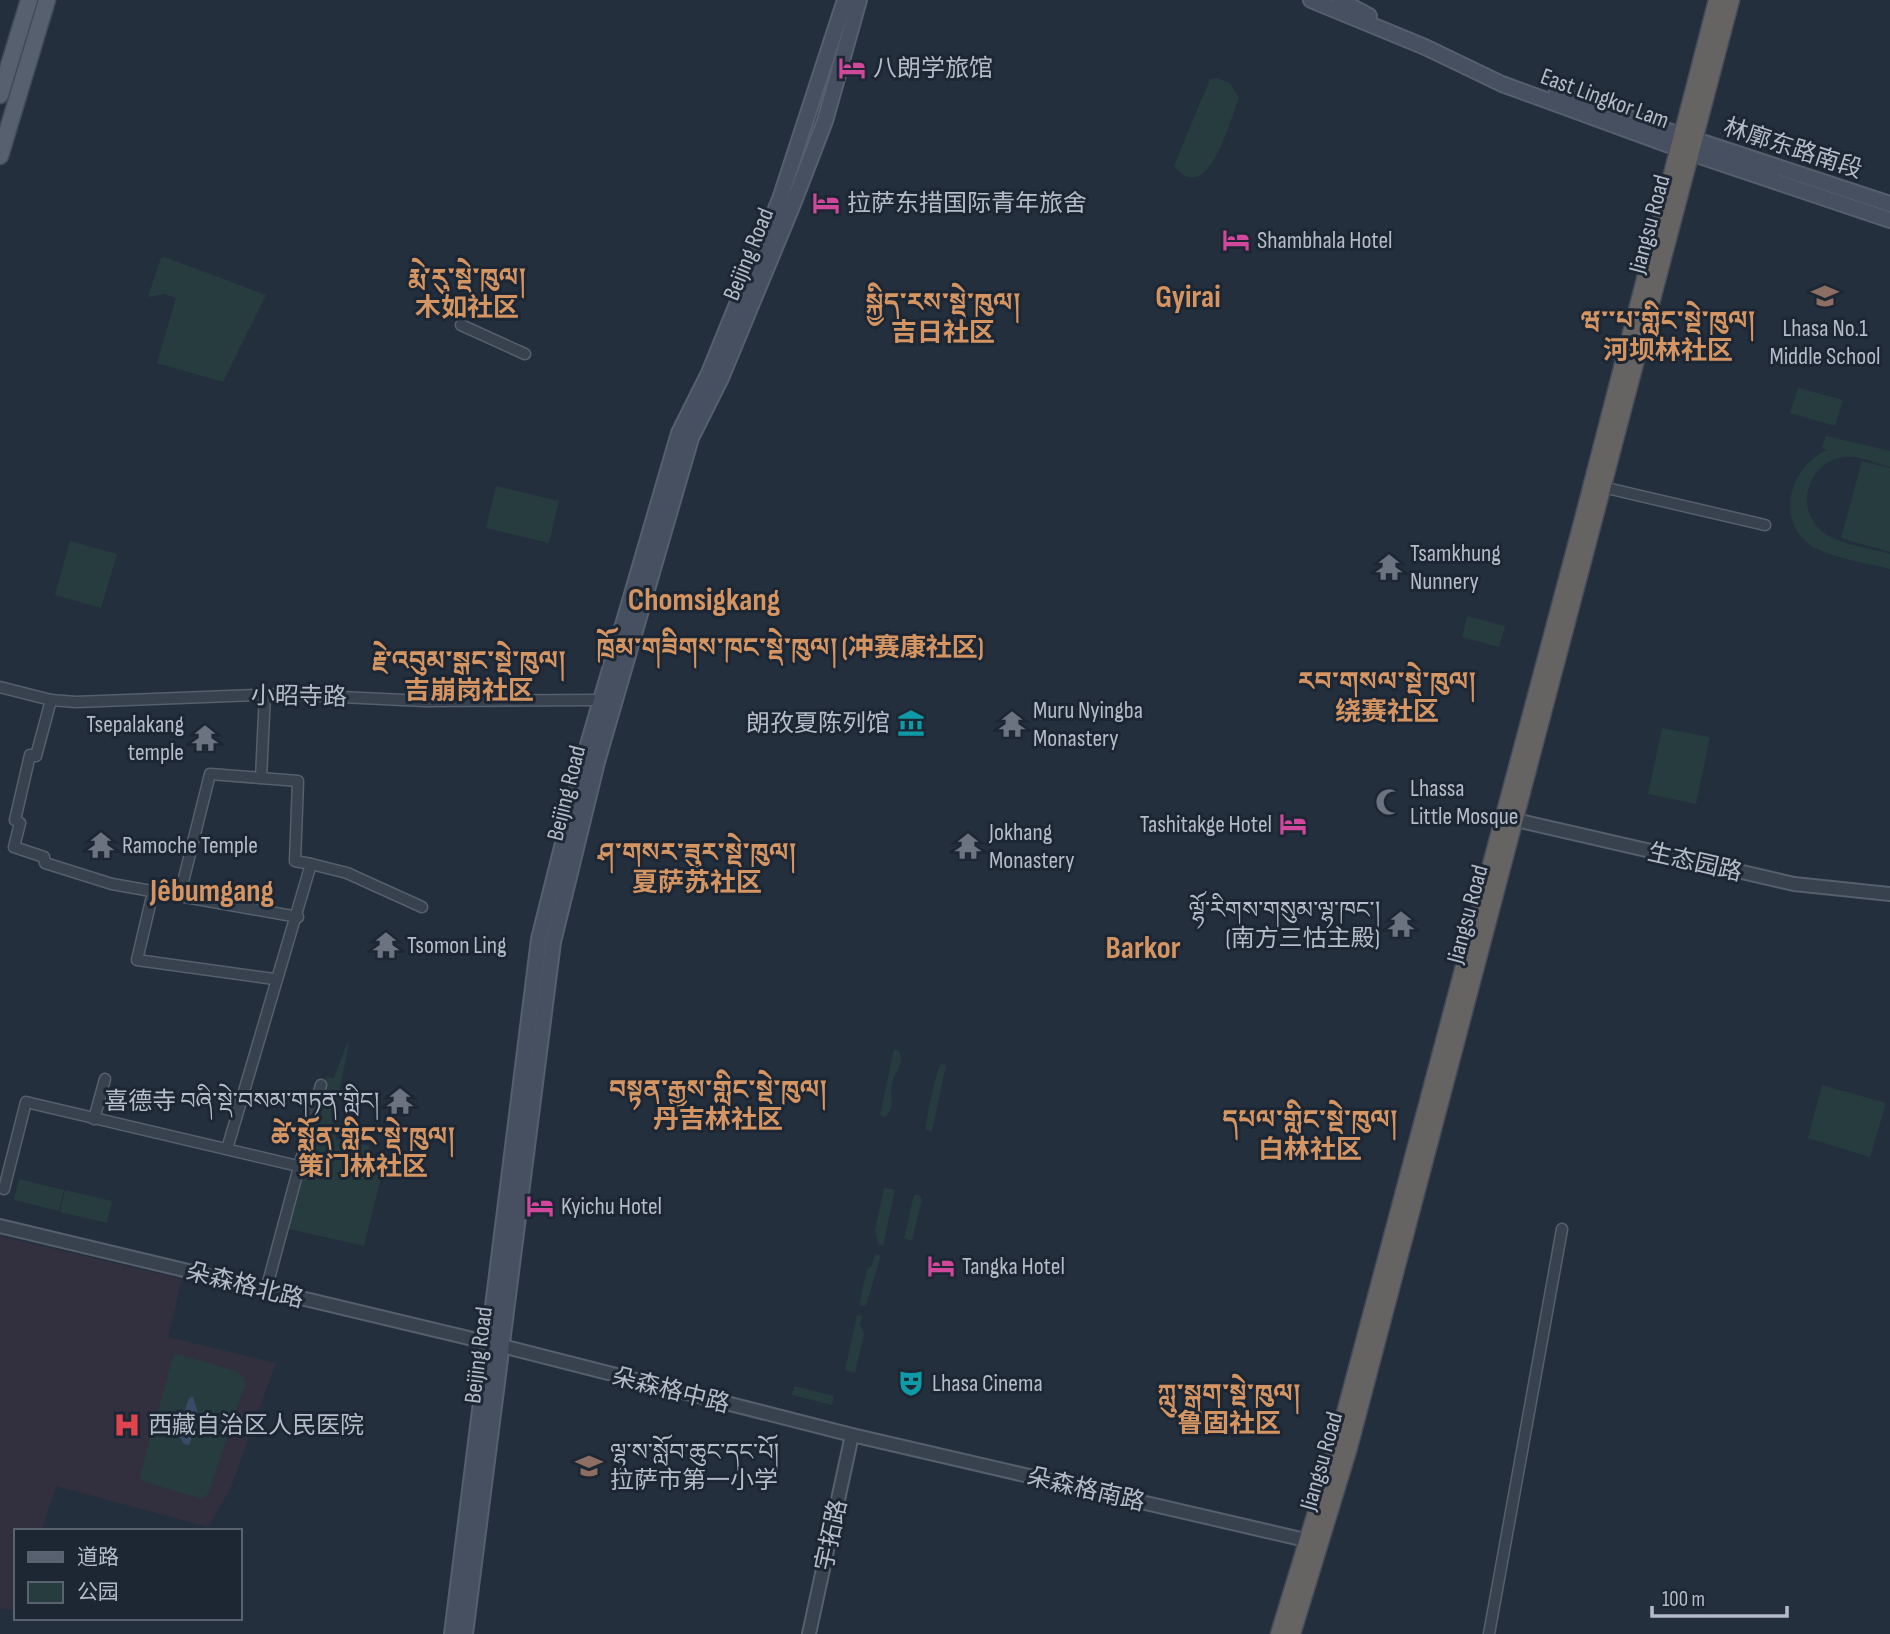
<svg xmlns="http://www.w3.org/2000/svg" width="1890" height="1634" font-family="'Sofia Sans Condensed','Noto Sans SC','Noto Serif Tibetan',sans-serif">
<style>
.medical{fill:#32303f}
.green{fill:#263c3f}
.water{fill:#394c67}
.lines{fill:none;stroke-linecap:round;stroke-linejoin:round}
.minor-casing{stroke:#565f6c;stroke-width:13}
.tertiary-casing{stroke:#565f6c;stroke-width:16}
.secondary-casing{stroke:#565f6c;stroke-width:18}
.primary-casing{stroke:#414a57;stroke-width:19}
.trunk-casing{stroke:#434c59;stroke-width:19}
.minor{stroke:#38414e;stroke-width:10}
.tertiary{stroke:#38414e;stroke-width:12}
.secondary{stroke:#465061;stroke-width:14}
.primary{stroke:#56606e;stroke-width:16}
.trunk{stroke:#656462;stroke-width:16}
.labels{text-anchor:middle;stroke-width:6;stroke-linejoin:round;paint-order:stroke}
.poi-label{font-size:24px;fill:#b4bcc9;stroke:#1d2633;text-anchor:start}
.street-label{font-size:24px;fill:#b4bcc9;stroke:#1d2633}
.neighbourhood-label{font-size:26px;font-weight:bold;fill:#d59563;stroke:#1d2633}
.district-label{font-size:32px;font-weight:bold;fill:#d59563;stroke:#1d2633}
</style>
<rect width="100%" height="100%" fill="#242f3e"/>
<path class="medical" d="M0 1236 182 1279 168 1337 276 1363 231 1487 208 1527 56 1486 41 1531H16L14 1610 0 1608Z"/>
<g class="green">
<path d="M1217 78 1230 83 1239 98C1230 120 1208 209 1174 166L1210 79Z"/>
<path d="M165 257 266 295 223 382 157 363 176 298 164 294 148 297 161 258Z"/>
<path d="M1798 388 1843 400 1835 426 1790 413Z"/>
<path d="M1826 436 1890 451V467C1876 463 1857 454 1842 457 1807 464 1794 510 1823 532 1840 545 1870 548 1890 554V569C1867 563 1838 559 1817 549 1773 526 1788 467 1827 450L1822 448Z"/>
<path d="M1862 461 1890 468V552L1841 538Z"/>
<path d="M496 486 559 501 549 543 486 528Z"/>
<path d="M70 541 117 554 101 608 55 595Z"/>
<path d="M1467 616 1505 626 1499 647 1462 637Z"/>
<path d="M1662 728 1710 737 1696 804 1648 794Z"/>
<path d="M347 1043 349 1044 331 1131 336 1133V1139L370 1146 366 1163 371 1173 381 1177 364 1246 289 1229 302 1172H304L306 1162 303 1161 327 1077 334 1078Z"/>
<path d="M894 1049 899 1051C905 1064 895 1071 892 1084 889 1097 897 1106 885 1117L880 1115Z"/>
<path d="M941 1064 946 1065 932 1131 926 1130C925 1122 936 1070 941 1064Z"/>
<path d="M1822 1085 1886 1103 1870 1157 1808 1138Z"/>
<path d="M19 1179 64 1190 59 1211 14 1200Z"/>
<path d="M884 1188 895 1190 883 1246 878 1244 875 1230Z"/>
<path d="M65 1190 112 1201 107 1223 60 1212Z"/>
<path d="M914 1195H919L922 1199 912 1241 904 1238Z"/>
<path d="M875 1254 881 1255 866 1306 859 1305 867 1269 872 1265Z"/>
<path d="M857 1315 863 1316 860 1324 864 1334 855 1373 845 1370Z"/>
<path d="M174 1353 235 1371 244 1378 245 1385 208 1494 202 1499 143 1481 140 1476Z"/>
<path d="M794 1386 834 1396 832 1405 792 1395Z"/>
</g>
<path class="water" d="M193 1397 198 1413 187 1420 184 1428 192 1438 189 1445 184 1444 177 1433 189 1398Z"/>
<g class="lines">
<defs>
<g id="minor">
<path d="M461 325 525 354"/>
<path d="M1598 486 1765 525"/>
<path d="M0 687 51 700 76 702 279 694 424 701 600 700"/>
<path d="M51 700 36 756 30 755 15 820 20 823 14 847 44 857 45 863 112 884 298 917"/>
<path d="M311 864 347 873 422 907"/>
<path d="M153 892 137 960 274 979"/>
<path d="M180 894 210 774 261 778 265 694"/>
<path d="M94 1119 105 1079"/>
<path d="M227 1149 311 864 295 861 298 781 261 778"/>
<path d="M4 1189 26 1102 298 1166"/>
<path d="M266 1290 321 1085"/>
<path d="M1489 1634 1562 1229"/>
</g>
<g id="tertiary">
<path d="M1507 818 1794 884 1890 894"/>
<path d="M0 1226 502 1346 852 1435 1314 1542"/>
<path d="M809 1634 852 1435"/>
</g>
<g id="secondary">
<path d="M1311 0 1425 47 1502 84 1691 153 1890 220"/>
<path d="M1339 0 1369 16"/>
<path d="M1556 94 1890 204"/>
<path d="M452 1634 539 939 585 755 679 433 709 373 780 199 845 0"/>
<path d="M465 1634 553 942 597 762 691 438 721 378 793 204 825 121 859 0"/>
</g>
<g id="primary">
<path d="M0 95 29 0"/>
<path d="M0 156 47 0"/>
</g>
<g id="trunk">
<path d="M1279 1634 1336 1447 1582 523 1717 0"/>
<path d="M1292 1634 1348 1451 1731 0"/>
</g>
</defs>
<use href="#minor" class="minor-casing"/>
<use href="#tertiary" class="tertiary-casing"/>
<use href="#secondary" class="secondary-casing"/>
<use href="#primary" class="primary-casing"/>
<use href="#trunk" class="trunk-casing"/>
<use href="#minor" class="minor"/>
<use href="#tertiary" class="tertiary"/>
<use href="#secondary" class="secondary"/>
<use href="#primary" class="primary"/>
<use href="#trunk" class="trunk"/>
</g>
<defs>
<symbol id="hotel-bare" viewBox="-9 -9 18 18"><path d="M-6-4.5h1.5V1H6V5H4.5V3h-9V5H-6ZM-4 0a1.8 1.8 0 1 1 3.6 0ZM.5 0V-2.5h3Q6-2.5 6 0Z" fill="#d1479c" stroke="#1d2633" stroke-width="2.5" paint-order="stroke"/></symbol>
<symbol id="school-bare" viewBox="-9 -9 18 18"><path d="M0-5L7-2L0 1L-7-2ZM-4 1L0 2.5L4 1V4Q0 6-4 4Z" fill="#8d6e63" stroke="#1d2633" stroke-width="2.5" paint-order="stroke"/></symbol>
<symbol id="temple-bare" viewBox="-9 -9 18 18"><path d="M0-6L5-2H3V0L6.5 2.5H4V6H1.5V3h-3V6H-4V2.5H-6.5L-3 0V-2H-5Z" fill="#6b7280" stroke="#1d2633" stroke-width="2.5" paint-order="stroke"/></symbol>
<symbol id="museum-bare" viewBox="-9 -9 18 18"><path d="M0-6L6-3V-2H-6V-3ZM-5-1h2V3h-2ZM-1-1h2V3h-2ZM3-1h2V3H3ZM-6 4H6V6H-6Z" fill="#0f9aa8" stroke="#1d2633" stroke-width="2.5" paint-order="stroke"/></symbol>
<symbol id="mosque-bare" viewBox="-9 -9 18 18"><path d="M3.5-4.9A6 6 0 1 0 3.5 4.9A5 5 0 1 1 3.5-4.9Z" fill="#6b7280" stroke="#1d2633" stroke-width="2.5" paint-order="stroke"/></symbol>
<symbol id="theatre-bare" viewBox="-9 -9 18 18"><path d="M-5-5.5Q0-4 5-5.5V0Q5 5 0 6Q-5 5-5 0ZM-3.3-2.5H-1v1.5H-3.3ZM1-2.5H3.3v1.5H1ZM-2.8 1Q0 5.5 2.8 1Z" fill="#0f9aa8" stroke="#1d2633" stroke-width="2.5" paint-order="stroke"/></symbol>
<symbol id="hospital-bare" viewBox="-9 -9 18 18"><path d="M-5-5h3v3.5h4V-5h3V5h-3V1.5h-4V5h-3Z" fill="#e0444e" stroke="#1d2633" stroke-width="2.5" paint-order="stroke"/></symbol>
</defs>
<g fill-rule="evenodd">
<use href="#hotel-bare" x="833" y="49" width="38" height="38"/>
<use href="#hotel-bare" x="807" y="184" width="38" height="38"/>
<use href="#hotel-bare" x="1217" y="221" width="38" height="38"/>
<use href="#school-bare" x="1806" y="277" width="38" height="38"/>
<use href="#temple-bare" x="1370" y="548" width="38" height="38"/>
<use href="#museum-bare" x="892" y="704" width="38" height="38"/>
<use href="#temple-bare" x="993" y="705" width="38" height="38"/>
<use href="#temple-bare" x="186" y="719" width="38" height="38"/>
<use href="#mosque-bare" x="1370" y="783" width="38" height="38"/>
<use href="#hotel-bare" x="1274" y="805" width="38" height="38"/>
<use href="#temple-bare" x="82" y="826" width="38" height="38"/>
<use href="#temple-bare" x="949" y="827" width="38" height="38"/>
<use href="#temple-bare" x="1382" y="905" width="38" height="38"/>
<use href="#temple-bare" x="367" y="926" width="38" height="38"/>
<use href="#temple-bare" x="381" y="1082" width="38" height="38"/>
<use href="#hotel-bare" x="521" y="1187" width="38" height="38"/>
<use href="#hotel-bare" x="922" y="1247" width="38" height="38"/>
<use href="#theatre-bare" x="892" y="1364" width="38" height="38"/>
<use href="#hospital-bare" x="108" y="1406" width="38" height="38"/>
<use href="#school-bare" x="570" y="1447" width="38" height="38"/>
</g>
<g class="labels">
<g class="poi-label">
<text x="873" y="76">八朗学旅馆</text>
<text x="847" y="211">拉萨东措国际青年旅舍</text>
<text x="1257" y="248">Shambhala Hotel</text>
<text x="1825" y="336" text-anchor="middle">Lhasa No.1<tspan x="1825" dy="28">Middle School</tspan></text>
<text x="1410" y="561">Tsamkhung<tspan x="1410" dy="28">Nunnery</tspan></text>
<text x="1033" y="718">Muru Nyingba<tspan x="1033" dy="28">Monastery</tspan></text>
<text x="890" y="731" text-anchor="end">朗孜夏陈列馆</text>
<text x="184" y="732" text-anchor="end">Tsepalakang<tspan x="184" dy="28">temple</tspan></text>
<text x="1410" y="796">Lhassa<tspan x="1410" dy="28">Little Mosque</tspan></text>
<text x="1272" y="832" text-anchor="end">Tashitakge Hotel</text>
<text x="989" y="840">Jokhang<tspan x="989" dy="28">Monastery</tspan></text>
<text x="122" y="853">Ramoche Temple</text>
<text x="1380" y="918" text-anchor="end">ལྷོ་རིགས་གསུམ་ལྷ་ཁང་།<tspan x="1380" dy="28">(南方三怙主殿)</tspan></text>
<text x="407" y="953">Tsomon Ling</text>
<text x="379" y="1109" text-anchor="end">喜德寺 བཞི་སྡེ་བསམ་གཏན་གླིང།</text>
<text x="561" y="1214">Kyichu Hotel</text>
<text x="962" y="1274">Tangka Hotel</text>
<text x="932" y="1391">Lhasa Cinema</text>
<text x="148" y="1433">西藏自治区人民医院</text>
<text x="610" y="1460">ལྷ་ས་སློབ་ཆུང་དང་པོ།<tspan x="610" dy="28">拉萨市第一小学</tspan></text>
</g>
<g class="street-label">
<text transform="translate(1605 98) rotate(20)" y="8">East Lingkor Lam</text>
<text transform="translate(1793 148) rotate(18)" y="8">林廓东路南段</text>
<text transform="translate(1649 224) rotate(-75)" y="8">Jiangsu Road</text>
<text transform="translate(748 254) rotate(-68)" y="8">Beijing Road</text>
<text transform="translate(299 696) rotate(1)" y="8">小昭寺路</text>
<text transform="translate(566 793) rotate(-76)" y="8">Beijing Road</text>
<text transform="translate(1695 862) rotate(13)" y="8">生态园路</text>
<text transform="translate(1467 914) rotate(-75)" y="8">Jiangsu Road</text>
<text transform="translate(245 1285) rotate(14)" y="8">朵森格北路</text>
<text transform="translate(478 1355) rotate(-83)" y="8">Beijing Road</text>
<text transform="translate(671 1390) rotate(14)" y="8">朵森格中路</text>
<text transform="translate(1321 1461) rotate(-74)" y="8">Jiangsu Road</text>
<text transform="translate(1086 1489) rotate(13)" y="8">朵森格南路</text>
<text transform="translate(831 1535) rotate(-78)" y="8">宇拓路</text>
</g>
<g class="neighbourhood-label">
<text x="467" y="286">རྨེ་རུ་སྡེ་ཁུལ།<tspan x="467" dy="30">木如社区</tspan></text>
<text x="943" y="311">སྐྱིད་རས་སྡེ་ཁུལ།<tspan x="943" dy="30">吉日社区</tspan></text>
<text x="1668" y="329">ཝ་་པ་གླིང་སྡེ་ཁུལ།<tspan x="1668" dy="30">河坝林社区</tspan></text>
<text x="790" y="656">ཁྲོམ་གཟིགས་ཁང་སྡེ་ཁུལ། (冲赛康社区)</text>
<text x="469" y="669">རྗེ་འབུམ་སྒང་སྡེ་ཁུལ།<tspan x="469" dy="30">吉崩岗社区</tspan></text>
<text x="1387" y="690">རབ་གསལ་སྡེ་ཁུལ།<tspan x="1387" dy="30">绕赛社区</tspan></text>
<text x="697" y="861">ཤ་གསར་ཟུར་སྡེ་ཁུལ།<tspan x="697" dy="30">夏萨苏社区</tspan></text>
<text x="718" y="1098">བསྟན་རྒྱས་གླིང་སྡེ་ཁུལ།<tspan x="718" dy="30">丹吉林社区</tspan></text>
<text x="1310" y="1128">དཔལ་གླིང་སྡེ་ཁུལ།<tspan x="1310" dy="30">白林社区</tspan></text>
<text x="363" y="1145">ཚེ་སྨོན་གླིང་སྡེ་ཁུལ།<tspan x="363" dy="30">策门林社区</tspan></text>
<text x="1229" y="1402">ཀླུ་སྒུག་སྡེ་ཁུལ།<tspan x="1229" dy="30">鲁固社区</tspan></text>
</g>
<g class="district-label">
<text x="1188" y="307">Gyirai</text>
<text x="704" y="610">Chomsigkang</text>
<text x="212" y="901">Jêbumgang</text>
<text x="1143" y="958">Barkor</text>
</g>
</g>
<rect x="14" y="1529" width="228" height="91" fill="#1d2633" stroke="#59626f" stroke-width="2"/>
<rect x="28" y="1552" width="35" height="10" fill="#56606e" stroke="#59626f" stroke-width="2"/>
<text x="77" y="1564" font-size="21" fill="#b4bcc9">道路</text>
<rect x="28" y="1582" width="35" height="21" fill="#263c3f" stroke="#59626f" stroke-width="2"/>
<text x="77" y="1599" font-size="21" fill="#b4bcc9">公园</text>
<path d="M1652 1606v10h135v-10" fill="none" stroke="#b4bcc9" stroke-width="3.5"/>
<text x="1662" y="1606" font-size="21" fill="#b4bcc9" stroke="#1d2633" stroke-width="5" paint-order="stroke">100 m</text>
</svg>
